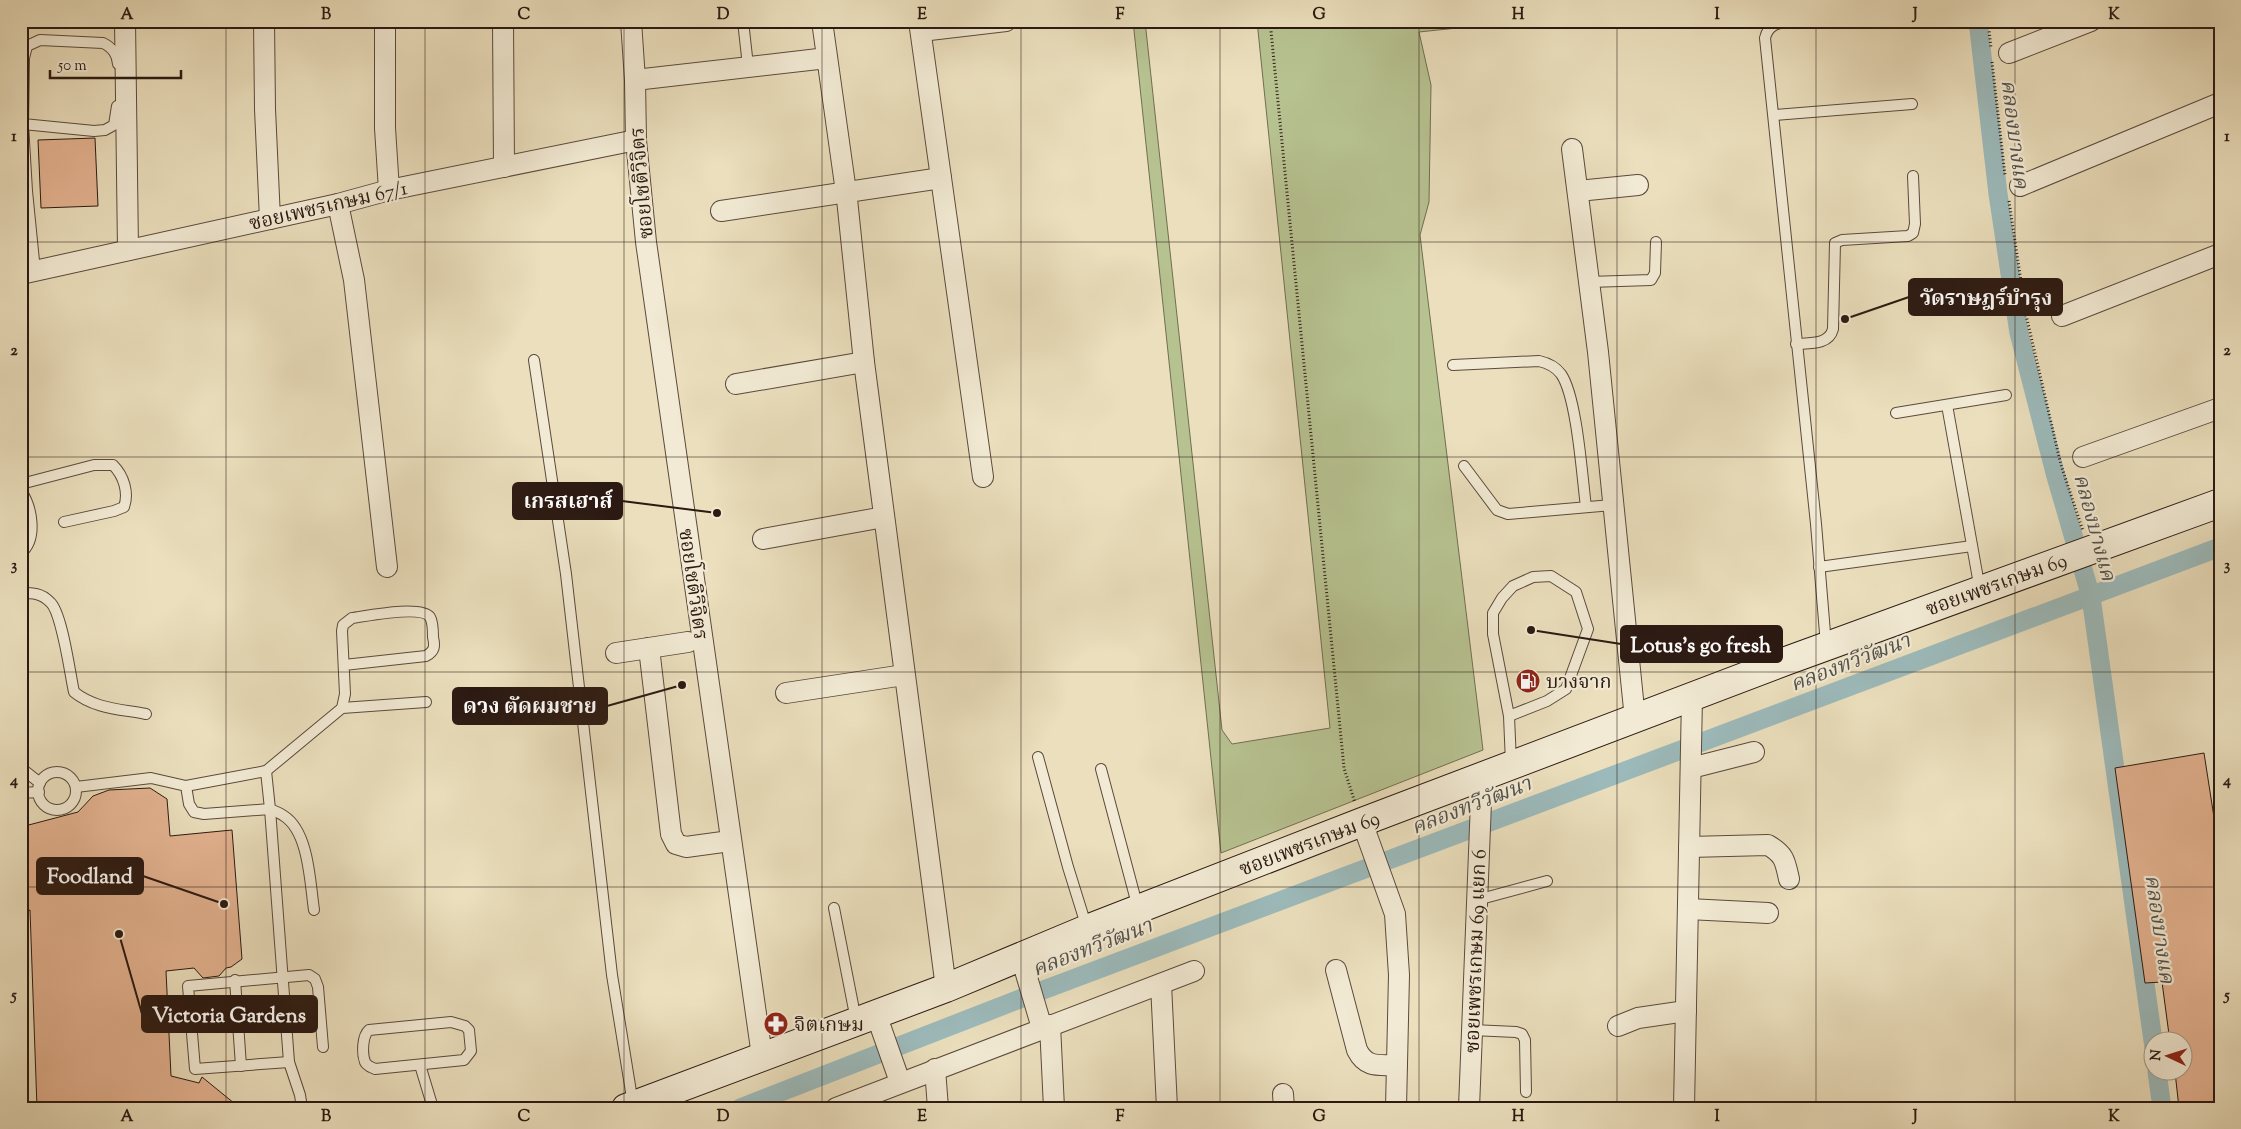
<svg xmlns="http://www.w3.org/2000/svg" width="2241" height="1129" font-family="'Sorts Mill Goudy','Noto Serif Thai',serif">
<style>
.green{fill:#b7c291;stroke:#716e52}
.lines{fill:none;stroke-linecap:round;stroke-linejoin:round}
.canal{stroke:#9cbabb;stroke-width:19}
.building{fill:#e4b391;stroke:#2b1912}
.service-casing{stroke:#5b4a3d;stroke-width:12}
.minor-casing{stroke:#5b4a3d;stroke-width:22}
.secondary-casing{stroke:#2b1912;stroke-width:30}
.path{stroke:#2b1912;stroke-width:3;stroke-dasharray:1 2.5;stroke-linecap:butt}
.service{stroke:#f2ead4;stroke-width:10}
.minor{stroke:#f2ead4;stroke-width:20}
.secondary{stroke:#f2ead4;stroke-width:28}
.grid{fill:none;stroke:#2b1912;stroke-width:1;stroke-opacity:0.55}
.labels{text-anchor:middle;stroke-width:4.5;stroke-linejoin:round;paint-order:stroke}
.street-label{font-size:20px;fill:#2b1912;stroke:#f2ead4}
.poi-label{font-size:20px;fill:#2b1912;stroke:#f2ead4;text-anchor:start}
.water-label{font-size:21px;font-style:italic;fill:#53514d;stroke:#f2ead4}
.leader{fill:none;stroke:#2b1912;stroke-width:2}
.callout-dot{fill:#2b1912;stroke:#f2ead4;stroke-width:2}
.callout{fill:#2b1912;stroke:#2b1912;stroke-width:2}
.callout-label{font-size:21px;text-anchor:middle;font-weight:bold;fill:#fff}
.neatline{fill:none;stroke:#2b1912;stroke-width:2}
.grid-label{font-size:16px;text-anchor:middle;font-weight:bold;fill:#2b1912}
</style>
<rect width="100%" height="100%" fill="#ebdfbd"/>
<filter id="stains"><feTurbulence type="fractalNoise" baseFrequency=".004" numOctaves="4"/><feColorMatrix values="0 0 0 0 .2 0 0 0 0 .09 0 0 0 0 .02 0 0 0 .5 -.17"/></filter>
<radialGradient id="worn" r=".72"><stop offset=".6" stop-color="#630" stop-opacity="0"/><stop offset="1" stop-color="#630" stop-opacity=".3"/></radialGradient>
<path class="green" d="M1133 21H1145L1222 730 1232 744 1330 728 1257 21H1524L1419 32 1431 85 1429 202 1420 235 1483 750 1221 853Z"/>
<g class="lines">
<g class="canal">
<path d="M1978 21 1998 194 2019 333 2055 473 2091 597 2154 1048"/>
<path d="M2157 1072 2162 1108"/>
<path d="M740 1108 1030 995 2220 547"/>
</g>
</g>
<g class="building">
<path d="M95 138 98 206 41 208 38 140Z"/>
<path d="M2204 753 2220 856V1012L2215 1013 2220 1046V1108H2179L2175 1072H2184V1042H2170L2162 982 2145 983 2115 768Z"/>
<path d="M150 788 167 799 170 836 232 830 242 959 231 967 226 968 219 976 203 978 194 968 166 971 171 1076 199 1083 202 1077 240 1108H191L187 1102 163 1108H37L30 910 28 911 26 867 21 868V827L78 812 93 796 109 790Z"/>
</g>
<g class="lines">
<defs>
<g id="service">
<path d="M743 21 748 66"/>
<path d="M1797 21C1783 23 1769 21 1765 38L1816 524 1826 645"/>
<path d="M1774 115 1912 104"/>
<path d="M23 124 94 131 105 130 114 125 117 106"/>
<path d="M35 271 27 191 23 124 24 58 27 46 40 40 103 43C113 48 117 54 118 64"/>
<path d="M1589 282 1651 280 1655 273 1656 242"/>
<path d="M1796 344C1810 343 1829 345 1833 329L1835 243 1842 240 1908 236 1913 233 1915 224 1913 176"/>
<path d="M534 360 566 574 612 975 633 1104"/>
<path d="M1453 365 1539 361C1548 363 1555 366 1561 374 1577 397 1582 476 1586 507"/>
<path d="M1947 405 1980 590"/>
<path d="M1896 413 2006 395"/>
<path d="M1464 466 1497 510 1508 514 1612 505"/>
<path d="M21 484 94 465H113C124 476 129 493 124 507L114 511 64 522"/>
<path d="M21 491C32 507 38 539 21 553"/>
<path d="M1819 567 1972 546"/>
<path d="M21 593C33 593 41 593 50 602 62 612 70 674 74 692 95 709 121 709 146 714"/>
<path d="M342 708 426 702"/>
<path d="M1509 716 1547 701 1566 689 1588 629 1576 592 1551 576 1533 577 1513 586 1502 598 1493 613V634L1509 716 1511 763"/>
<path d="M1038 757 1068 867 1087 928"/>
<path d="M21 768 40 783"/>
<path d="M1101 769 1138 908"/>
<path d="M266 771 342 708 345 694 342 631 343 625 352 618C367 616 421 605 430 617 433 622 433 631 433 637 435 646 435 651 426 656L344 665"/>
<circle cx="57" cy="791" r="19"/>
<path d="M186 786 266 771 270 809C274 811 280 813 284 816 309 832 310 883 314 910"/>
<path d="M76 787 151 778 186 786 189 804 194 812 204 814 270 809 289 1062 300 1095 302 1108"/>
<path d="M21 793 39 792"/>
<path d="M1477 900 1547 881"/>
<path d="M834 908 856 1020"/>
<path d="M235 980 241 1066"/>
<path d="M451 1022 465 1026 469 1030 471 1051 464 1060 375 1069C371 1067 367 1066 365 1062 362 1054 362 1036 369 1030Z"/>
<path d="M1472 1030 1516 1032 1522 1034 1525 1040 1526 1092"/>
<path d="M289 1062 195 1069 188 986 309 975 315 979 318 987 323 1047"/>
<path d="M420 1065 433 1108"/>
</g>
<g id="minor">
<path d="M125 21 128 250"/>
<path d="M264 21 265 109 270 219"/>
<path d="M385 21V128L389 190"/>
<path d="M503 21 504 167"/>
<path d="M631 21 635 80 636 140 646 242 762 1056"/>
<path d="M822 21 847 199 864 362 946 988"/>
<path d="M919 21 983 477"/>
<path d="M921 31 1006 21"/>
<path d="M2009 53 2091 21"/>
<path d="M635 80 827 58"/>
<path d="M1572 149 1598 352 1635 719"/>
<path d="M2020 186 2220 103"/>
<path d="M1578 191 1638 185"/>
<path d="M338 204 354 280 387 567"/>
<path d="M721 211 941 178"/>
<path d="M21 274 338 204 389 190 636 140"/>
<path d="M2062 316 2220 254"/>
<path d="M736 384 864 362"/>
<path d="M2083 457 2220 408"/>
<path d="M763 539 884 517"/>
<path d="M649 648 671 834 676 844 686 847 730 841"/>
<path d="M616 653 688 642"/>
<path d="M786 693 904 675"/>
<path d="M1691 768 1754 752"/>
<path d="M1362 822 1395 914 1399 975 1396 1108"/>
<path d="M1689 847 1768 845C1785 855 1785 861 1789 879"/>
<path d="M1688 909 1768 913"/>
<path d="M1021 957 1042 1028"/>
<path d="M1336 970 1357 1050C1366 1068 1378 1065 1397 1065"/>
<path d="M1161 984 1167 1108"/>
<path d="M876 1014 900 1082"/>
<path d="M1050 1025 1054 1108"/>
<path d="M1618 1026 1638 1018 1686 1011"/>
<path d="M935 1069 938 1108"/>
<path d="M1283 1094 1284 1108"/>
<path d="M836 1108 1194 971"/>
<path d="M1469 1108 1482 776"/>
<path d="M1684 1108 1692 697"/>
</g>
<path id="secondary" d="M626 1108 946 988 1087 929 1362 822 1786 661 2220 503"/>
</defs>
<use href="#service" class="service-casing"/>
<use href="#minor" class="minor-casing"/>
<use href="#secondary" class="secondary-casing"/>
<g class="path">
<path d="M1270 21 1344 768 1355 803"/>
<path d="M1988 21 1991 48"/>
<path d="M1992 62 2005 175"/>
<path d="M2009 201 2026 315 2061 465 2083 531"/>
</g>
<use href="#service" class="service"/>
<use href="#minor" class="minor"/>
<use href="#secondary" class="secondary"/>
</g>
<path class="grid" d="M226 21V1108M425 21V1108M624 21V1108M822 21V1108M1021 21V1108M1220 21V1108M1419 21V1108M1617 21V1108M1816 21V1108M2015 21V1108M21 242H2220M21 457H2220M21 672H2220M21 887H2220"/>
<defs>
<symbol id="fuel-disc" viewBox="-11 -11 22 22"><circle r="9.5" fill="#8f2418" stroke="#f2ead4"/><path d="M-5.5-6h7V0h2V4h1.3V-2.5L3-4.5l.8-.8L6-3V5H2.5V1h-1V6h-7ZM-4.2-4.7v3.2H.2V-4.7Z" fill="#fff"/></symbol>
<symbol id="pharmacy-disc" viewBox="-11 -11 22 22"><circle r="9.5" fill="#8f2418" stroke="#f2ead4"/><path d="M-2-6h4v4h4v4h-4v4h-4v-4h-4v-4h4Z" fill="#fff"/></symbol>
</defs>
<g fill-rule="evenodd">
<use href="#fuel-disc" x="1514" y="667" width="28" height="28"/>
<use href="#pharmacy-disc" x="762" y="1010" width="28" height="28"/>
</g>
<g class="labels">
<g class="street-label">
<text transform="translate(641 183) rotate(-95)" y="7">ซอยโชติวิจิตร</text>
<text transform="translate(328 205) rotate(-13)" y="7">ซอยเพชรเกษม 67/1</text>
<text transform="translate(694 584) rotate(82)" y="7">ซอยโชติวิจิตร</text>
<text transform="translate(1996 584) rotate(-20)" y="7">ซอยเพชรเกษม 69</text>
<text transform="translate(1309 843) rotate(-21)" y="7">ซอยเพชรเกษม 69</text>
<text transform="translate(1475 951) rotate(-88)" y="7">ซอยเพชรเกษม 69 แยก 6</text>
</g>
<g class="poi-label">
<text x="1546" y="688">บางจาก</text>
<text x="794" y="1031">จิตเกษม</text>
</g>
<g class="water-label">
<text transform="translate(2015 134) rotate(83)" y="7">คลองบางแค</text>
<text transform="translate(2095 527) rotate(75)" y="7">คลองบางแค</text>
<text transform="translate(1850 662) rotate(-21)" y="7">คลองทวีวัฒนา</text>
<text transform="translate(1471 805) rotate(-21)" y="7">คลองทวีวัฒนา</text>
<text transform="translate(2160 929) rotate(82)" y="7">คลองบางแค</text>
<text transform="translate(1092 947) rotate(-21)" y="7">คลองทวีวัฒนา</text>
</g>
</g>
<path class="leader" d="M1845 319L1909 297M717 513L622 501M1531 630L1621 644M682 685L607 706M224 904L143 876M119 934L142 1014"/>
<g class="callout-dot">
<circle cx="1845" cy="319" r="5"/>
<circle cx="717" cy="513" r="5"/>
<circle cx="1531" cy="630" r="5"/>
<circle cx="682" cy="685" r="5"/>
<circle cx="224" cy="904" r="5"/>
<circle cx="119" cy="934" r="5"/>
</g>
<g class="callout">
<rect x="1909" y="279" width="153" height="36" rx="5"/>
<rect x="513" y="483" width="109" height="36" rx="5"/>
<rect x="1621" y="626" width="161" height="36" rx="5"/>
<rect x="453" y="688" width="154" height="36" rx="5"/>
<rect x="37" y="858" width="106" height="36" rx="5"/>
<rect x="142" y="996" width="175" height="36" rx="5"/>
</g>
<g class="callout-label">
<text x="1986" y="305">วัดราษฎร์บำรุง</text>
<text x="568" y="508">เกรสเฮาส์</text>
<text x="1701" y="652">Lotus's go fresh</text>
<text x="530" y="713">ดวง ตัดผมชาย</text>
<text x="90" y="883">Foodland</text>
<text x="229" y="1022">Victoria Gardens</text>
</g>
<rect width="2241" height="1129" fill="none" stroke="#ebdfbd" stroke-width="55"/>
<g transform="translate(2168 1056) rotate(274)"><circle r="24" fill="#f2ead4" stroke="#a29686"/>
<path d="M0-4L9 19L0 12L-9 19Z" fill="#8f2418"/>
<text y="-8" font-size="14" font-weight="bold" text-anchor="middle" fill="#2b1912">N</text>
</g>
<path d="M50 70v8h131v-8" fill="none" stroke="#2b1912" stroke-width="2.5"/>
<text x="58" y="70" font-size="15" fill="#2b1912" stroke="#f2ead4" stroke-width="4" paint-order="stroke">50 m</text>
<rect x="28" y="28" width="2186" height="1074" class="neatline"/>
<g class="grid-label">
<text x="127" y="19">A</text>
<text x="326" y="19">B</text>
<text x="524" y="19">C</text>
<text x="723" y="19">D</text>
<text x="922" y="19">E</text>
<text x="1120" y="19">F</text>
<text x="1319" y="19">G</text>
<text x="1518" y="19">H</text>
<text x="1717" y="19">I</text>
<text x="1915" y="19">J</text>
<text x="2114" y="19">K</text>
<text x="14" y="141">1</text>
<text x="2227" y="141">1</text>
<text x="14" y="355">2</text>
<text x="2227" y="355">2</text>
<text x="14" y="570">3</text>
<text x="2227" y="570">3</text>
<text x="14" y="785">4</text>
<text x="2227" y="785">4</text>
<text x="14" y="1000">5</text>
<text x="2227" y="1000">5</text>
<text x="127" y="1121">A</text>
<text x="326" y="1121">B</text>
<text x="524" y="1121">C</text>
<text x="723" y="1121">D</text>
<text x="922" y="1121">E</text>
<text x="1120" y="1121">F</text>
<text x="1319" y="1121">G</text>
<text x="1518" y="1121">H</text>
<text x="1717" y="1121">I</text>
<text x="1915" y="1121">J</text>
<text x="2114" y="1121">K</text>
</g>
<rect width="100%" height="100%" filter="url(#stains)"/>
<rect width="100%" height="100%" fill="url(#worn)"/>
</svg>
